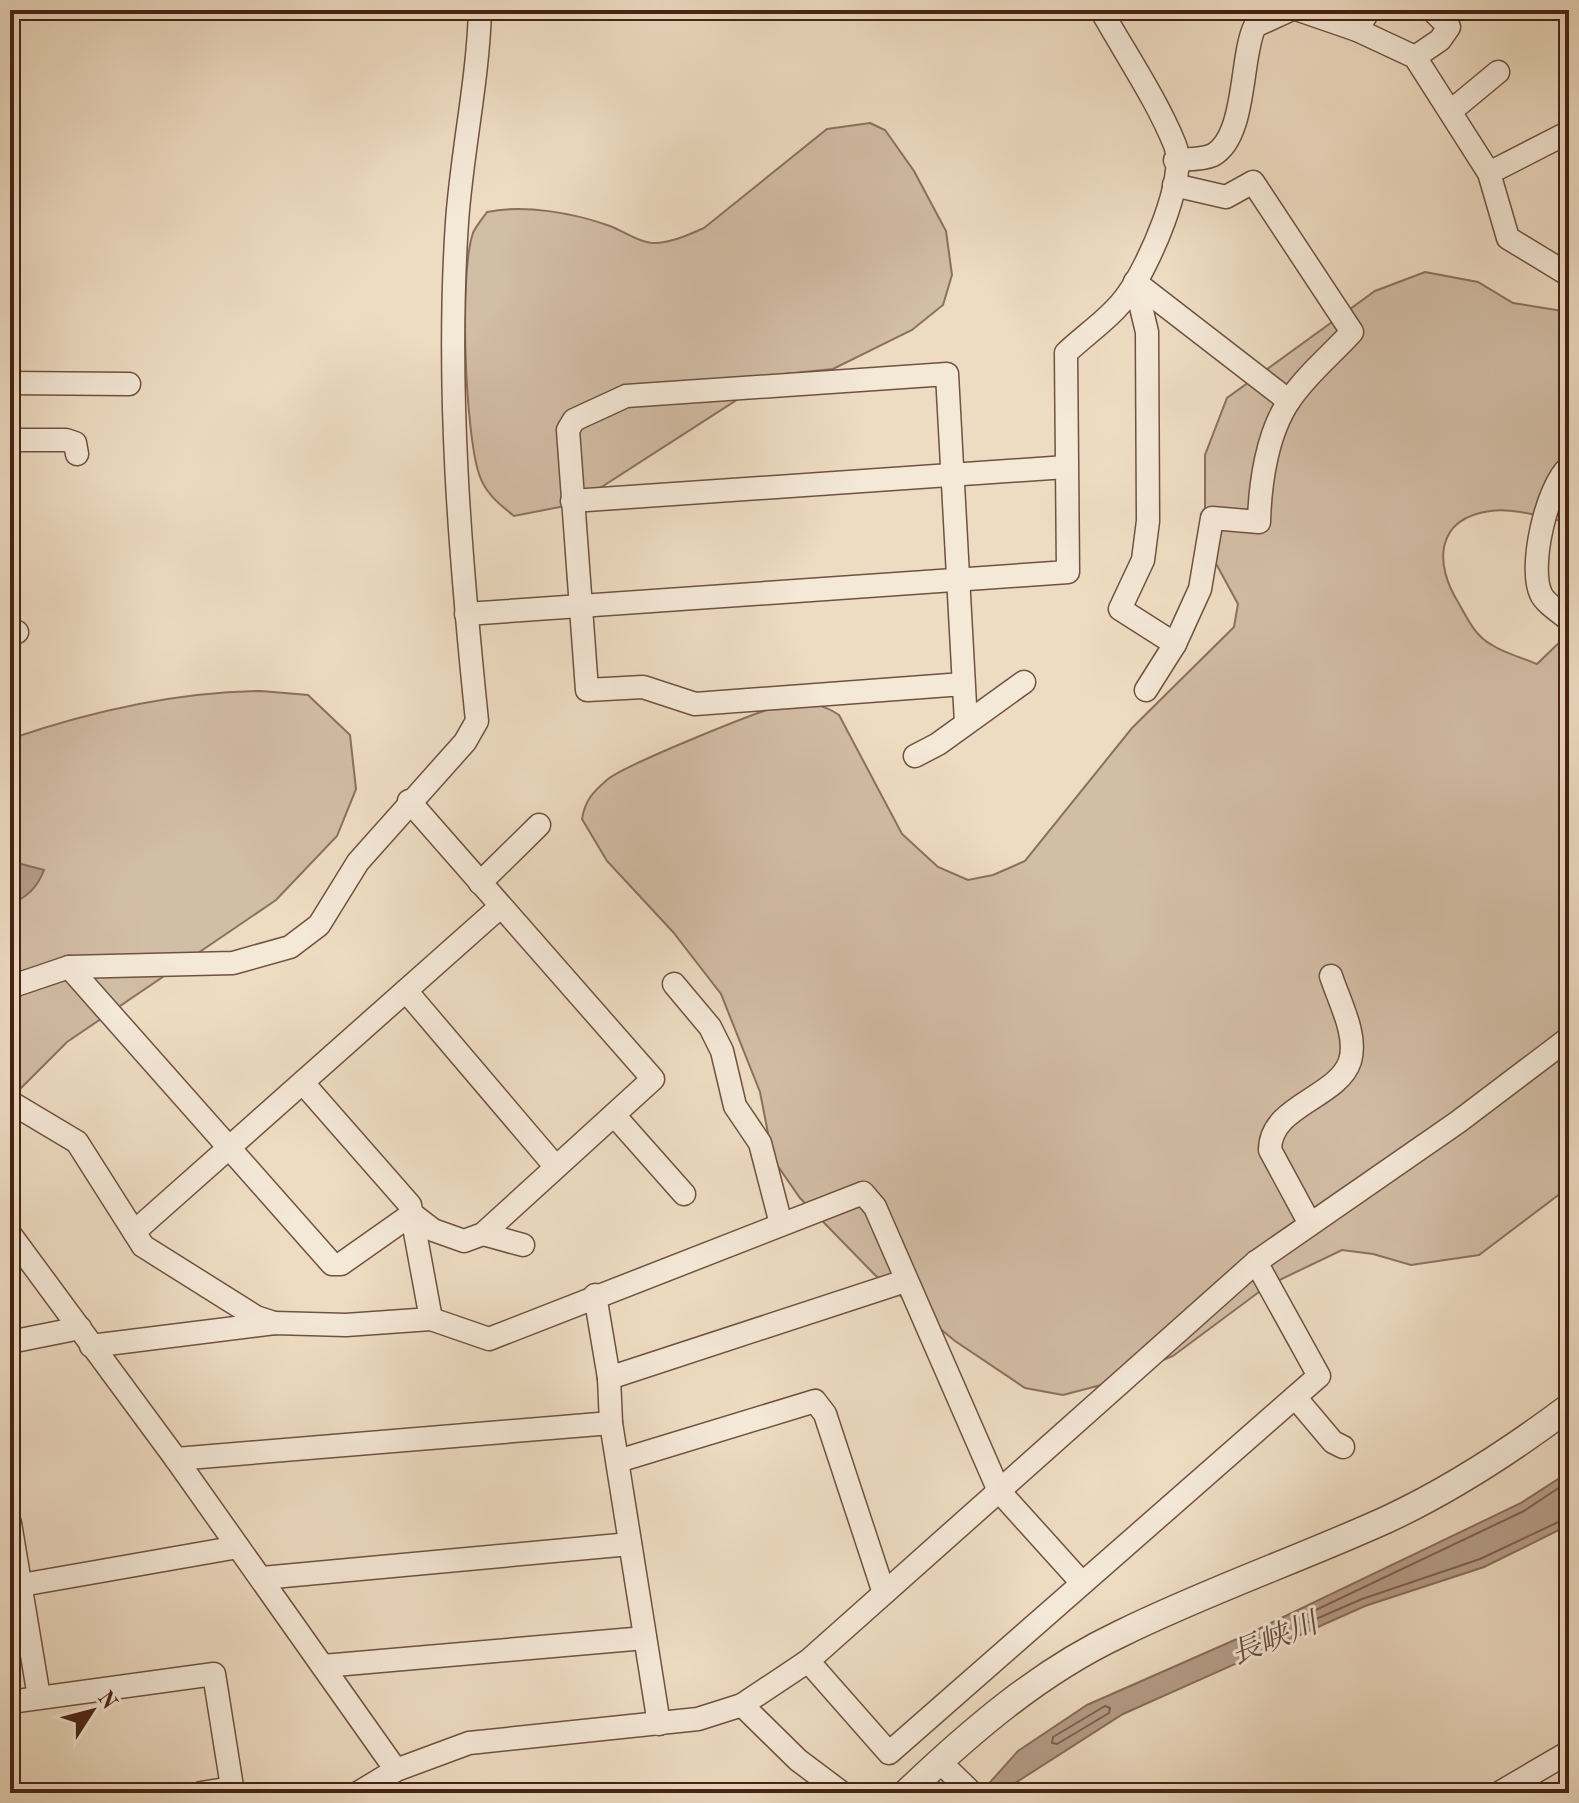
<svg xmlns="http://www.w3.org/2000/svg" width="1579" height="1803" font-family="'Old Standard TT','Noto Serif JP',serif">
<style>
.green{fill:#d2bda5;stroke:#8c705e;stroke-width:2}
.water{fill:#b59d88;stroke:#896c5a;stroke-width:2}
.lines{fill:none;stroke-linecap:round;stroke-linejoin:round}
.shore{stroke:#7e604f;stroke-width:2}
.minor-casing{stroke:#715141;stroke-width:25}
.tertiary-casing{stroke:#715141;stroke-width:29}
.minor{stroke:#f4e8d7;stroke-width:22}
.tertiary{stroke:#f4e8d7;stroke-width:26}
.labels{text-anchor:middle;stroke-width:6;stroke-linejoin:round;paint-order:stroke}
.water-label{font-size:30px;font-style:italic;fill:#684838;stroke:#f4e8d7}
</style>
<rect width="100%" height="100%" fill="#eedcc2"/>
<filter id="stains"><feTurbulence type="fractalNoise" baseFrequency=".0025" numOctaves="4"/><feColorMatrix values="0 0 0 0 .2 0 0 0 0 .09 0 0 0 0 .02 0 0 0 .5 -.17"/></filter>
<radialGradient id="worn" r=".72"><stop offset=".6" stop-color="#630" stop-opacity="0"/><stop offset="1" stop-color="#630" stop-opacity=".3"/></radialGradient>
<g class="green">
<path d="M870 123 885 130 914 171 946 231 952 275 943 305 912 330 833 369 785 374 757 387 575 504 514 516C499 504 485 493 479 474 465 432 459 273 473 233 476 226 483 218 487 212 524 204 574 213 610 226 623 231 642 244 656 243 673 242 688 235 704 228L827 129Z"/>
<path d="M1425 272 1478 282 1513 303 1569 312V523C1546 518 1513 507 1490 511 1434 519 1435 565 1458 602 1467 618 1475 636 1492 645 1504 653 1523 658 1537 664L1569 633V1187L1479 1255 1411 1265 1373 1254 1342 1250 1267 1286 1173 1356 1109 1383 1063 1395 1025 1388 955 1341 875 1275 800 1198 773 1159 760 1092 721 994 673 932 607 861 582 819C585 800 593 792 608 779 626 765 770 705 792 703 811 702 824 705 839 715L902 834 938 867 968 880 993 875 1025 861 1132 728 1234 627 1238 604 1208 549 1205 509V455L1227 398 1375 291Z"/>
<path d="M261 691 308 695 350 735 356 789 337 836 276 900 67 1042 10 1099V739C89 712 177 692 261 691Z"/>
</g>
<g class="water">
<path d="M10 861 44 870C39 884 26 901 10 902Z"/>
<path d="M1569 1472V1523L1559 1530 1484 1567 1365 1606 1123 1714 1012 1785 984 1789 1018 1751 1087 1705 1246 1635 1521 1503Z"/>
</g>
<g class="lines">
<g class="shore">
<path d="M1569 1481 1524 1511 1299 1618 1297 1623 1302 1625 1362 1599 1480 1559 1569 1517"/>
<path d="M1105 1706 1110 1708 1109 1713 1057 1744 1052 1743 1053 1737Z"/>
</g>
<defs>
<g id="minor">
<path d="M1299 10 1357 30 1415 57 1489 173 1508 238 1569 275"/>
<path d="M1357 30 1369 10"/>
<path d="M1415 57 1440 40 1449 27 1435 13"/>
<path d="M1451 111 1498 72"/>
<path d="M1175 160C1187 159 1202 160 1213 155 1247 136 1240 56 1255 26L1290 10"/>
<path d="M1489 173 1569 132"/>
<path d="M1135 282 1147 332 1148 521 1143 560 1120 609 1175 644"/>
<path d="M1135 282 1289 401"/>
<path d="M10 383 129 384"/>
<path d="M10 440H66L75 443 77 454"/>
<path d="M1569 467C1547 486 1528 567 1541 594 1545 603 1561 613 1569 620"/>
<path d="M572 501 1066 467"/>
<path d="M466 614 1068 572 1066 353C1086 334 1113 316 1128 294 1148 266 1188 178 1175 145 1157 100 1125 53 1101 10"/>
<path d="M10 630 17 632"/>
<path d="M963 684 695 704 643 687 587 690 568 430 574 420 626 396 947 374 966 723"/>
<path d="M1146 690 1175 644 1200 589 1212 518 1259 522C1260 483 1267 434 1289 401 1305 376 1332 354 1352 332L1253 182 1226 197 1174 185"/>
<path d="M915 756 938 744 1024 682"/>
<path d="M409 801 653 1079 483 1234 464 1241 433 1230 412 1214"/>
<path d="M480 883 539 825"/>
<path d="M69 967 332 1264H341L412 1214"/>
<path d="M674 984 710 1027 722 1051 735 1106 760 1143 781 1224"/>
<path d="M10 987 69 967 233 963 290 947 319 925 358 862 465 742 477 721C460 555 446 388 457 222 462 151 478 81 480 10"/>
<path d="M407 992 555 1166"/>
<path d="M303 1083 410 1205 431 1319"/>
<path d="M10 1102 77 1142 143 1246 256 1317 274 1323"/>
<path d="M614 1115 684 1194"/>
<path d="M1310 1224 1270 1150C1270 1105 1338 1098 1350 1061 1358 1035 1339 1001 1331 976"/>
<path d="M134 1232 500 907"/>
<path d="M10 1234 176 1459 396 1770"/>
<path d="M483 1234 523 1245"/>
<path d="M595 1295 609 1378 611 1423 659 1724"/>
<path d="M10 1342 80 1328"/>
<path d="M91 1346 275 1323 346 1325 431 1319 489 1339 863 1193 875 1207 999 1491 1082 1583"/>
<path d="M609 1378 905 1281"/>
<path d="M1295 1397 1333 1442 1343 1447"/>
<path d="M176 1459 611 1423"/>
<path d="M618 1461 815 1401 825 1414 884 1593"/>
<path d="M10 1523 39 1697"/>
<path d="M262 1578 630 1544"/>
<path d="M10 1587 238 1547"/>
<path d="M808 1661 889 1753 1319 1376 1256 1262"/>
<path d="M323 1666 645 1638"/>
<path d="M10 1702 214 1674 233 1793"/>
<path d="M742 1705 798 1760 842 1793"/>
<path d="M939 1761 972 1793"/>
<path d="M201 1793 232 1788"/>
<path d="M358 1793 396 1770 469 1743 698 1719 742 1705 808 1661 1256 1262 1458 1122 1569 1038"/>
<path d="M1499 1793 1569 1752"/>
</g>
<path id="tertiary" d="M906 1793C970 1732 1039 1672 1120 1634 1207 1591 1300 1559 1388 1519 1452 1489 1513 1449 1569 1407"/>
</defs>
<use href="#minor" class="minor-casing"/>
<use href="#tertiary" class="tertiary-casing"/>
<use href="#minor" class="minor"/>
<use href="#tertiary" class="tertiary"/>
</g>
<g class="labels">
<g class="water-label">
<text transform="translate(1274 1638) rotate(-22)" y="10">長峡川</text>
</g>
</g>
<rect width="1579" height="1803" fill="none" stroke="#eedcc2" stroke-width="40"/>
<rect x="12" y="12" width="1555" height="1779" fill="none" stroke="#472316" stroke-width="4"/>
<rect x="20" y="20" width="1539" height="1763" fill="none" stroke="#472316" stroke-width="2"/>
<g transform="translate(92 1711) rotate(54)" stroke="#f4e8d7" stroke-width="6" paint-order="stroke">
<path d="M0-6L14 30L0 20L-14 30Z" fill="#472316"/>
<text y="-12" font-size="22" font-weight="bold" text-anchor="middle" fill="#472316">N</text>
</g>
<rect width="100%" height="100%" filter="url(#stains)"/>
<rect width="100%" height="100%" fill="url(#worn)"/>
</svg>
